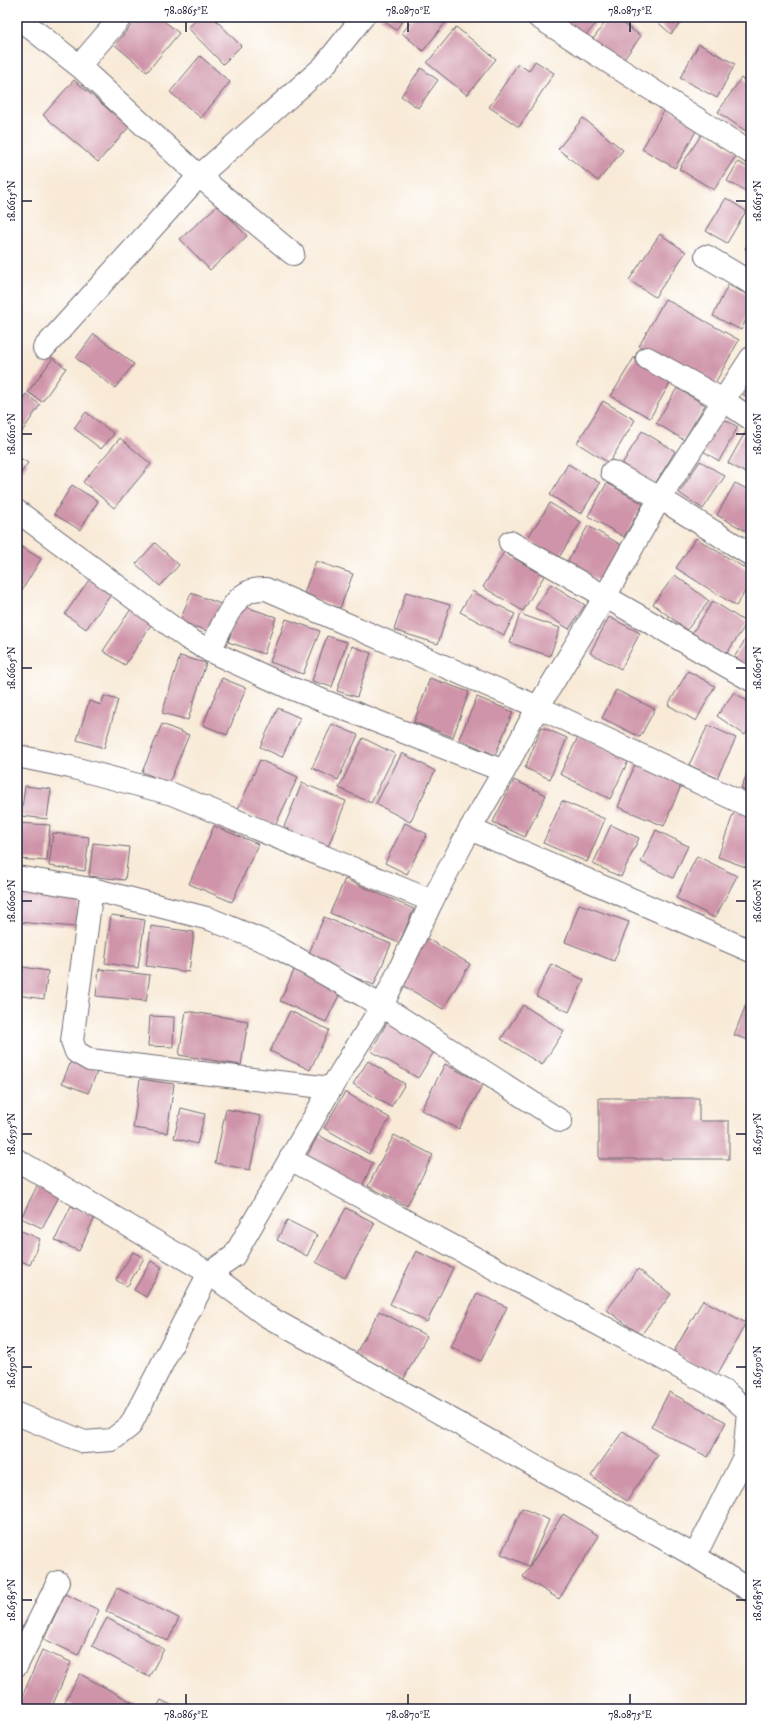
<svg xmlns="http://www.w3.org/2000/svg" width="768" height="1726" viewBox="0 0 768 1726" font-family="'IM FELL DW Pica',serif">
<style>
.building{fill:#cf94a9}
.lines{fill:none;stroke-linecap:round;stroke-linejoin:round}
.street-casing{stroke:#6d6872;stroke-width:24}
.street{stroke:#fff;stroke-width:22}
.ticks{fill:none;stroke:#22223b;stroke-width:1.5}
.neatline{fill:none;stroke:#22223b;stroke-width:1.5}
.ticks-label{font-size:10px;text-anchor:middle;fill:#22223b}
</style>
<rect width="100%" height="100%" fill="#fff"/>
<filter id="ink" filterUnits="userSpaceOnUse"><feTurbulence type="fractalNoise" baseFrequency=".025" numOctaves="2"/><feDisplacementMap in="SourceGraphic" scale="8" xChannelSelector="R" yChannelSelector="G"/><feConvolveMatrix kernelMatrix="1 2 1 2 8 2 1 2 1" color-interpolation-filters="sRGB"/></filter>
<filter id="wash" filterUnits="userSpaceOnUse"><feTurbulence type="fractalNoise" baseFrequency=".012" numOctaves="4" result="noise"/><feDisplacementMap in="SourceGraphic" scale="16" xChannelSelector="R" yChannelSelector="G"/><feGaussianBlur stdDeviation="0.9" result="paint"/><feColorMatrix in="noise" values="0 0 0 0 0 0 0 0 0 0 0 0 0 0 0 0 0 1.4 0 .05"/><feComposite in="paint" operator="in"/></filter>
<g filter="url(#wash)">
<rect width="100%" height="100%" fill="#f8ead7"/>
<g id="blocks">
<g class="building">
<polygon points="138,17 159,17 179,33 147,72 115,45"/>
<polygon points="199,17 213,17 241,46 223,64 188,28"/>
<polygon points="379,17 405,17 396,30"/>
<polygon points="415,17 450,17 423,51 402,33"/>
<polygon points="562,17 602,17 584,37"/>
<polygon points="609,17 614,17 641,36 621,63 591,42"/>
<polygon points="652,17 686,17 671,34"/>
<polygon points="456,27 496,59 467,95 427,63"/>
<polygon points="699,44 735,64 717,98 680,78"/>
<polygon points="200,56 230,82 201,118 170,92"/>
<polygon points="535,61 554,73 519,127 489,107 518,64 529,71"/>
<polygon points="421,68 438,80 418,108 401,96"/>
<polygon points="741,78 751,85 751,132 750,134 718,112"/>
<polygon points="74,80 129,127 98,162 43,115"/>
<polygon points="666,107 699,126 675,168 642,149"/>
<polygon points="583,118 623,150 598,181 558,149"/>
<polygon points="703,132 737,154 714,190 679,169"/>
<polygon points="738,162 751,169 751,194 727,181"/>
<polygon points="726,198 746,211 727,243 706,231"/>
<polygon points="218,205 247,236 210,270 180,239"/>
<polygon points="660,234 686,252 655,297 629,280"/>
<polygon points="751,239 751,253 745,249"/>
<polygon points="728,285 751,296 751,310 741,330 713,316"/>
<polygon points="665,299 739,340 713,387 639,346"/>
<polygon points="94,334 134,364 115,388 76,358"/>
<polygon points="635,356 673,378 650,418 611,396"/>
<polygon points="53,358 66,368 42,402 28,392"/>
<polygon points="751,378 751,400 741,393"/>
<polygon points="677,388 705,405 684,440 656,423"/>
<polygon points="26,394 40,405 17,439 17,407"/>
<polygon points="603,401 635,420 609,463 577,443"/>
<polygon points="86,412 114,434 101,449 74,428"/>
<polygon points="722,418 738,427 719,461 703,451"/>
<polygon points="747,429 751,431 751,476 728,463"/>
<polygon points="642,431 675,451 655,484 622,464"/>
<polygon points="120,438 151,464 114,508 83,482"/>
<polygon points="17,456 28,463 17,479"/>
<polygon points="700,461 725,476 703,509 679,493"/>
<polygon points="568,464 600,483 581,514 550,495"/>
<polygon points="607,483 643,504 624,537 588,516"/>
<polygon points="735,483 749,490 751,487 751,534 717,515"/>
<polygon points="72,485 98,501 80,530 54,514"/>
<polygon points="550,503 581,522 558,559 527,539"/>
<polygon points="588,526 623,546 601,582 567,562"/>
<polygon points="696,538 751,572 751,582 736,606 676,568"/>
<polygon points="155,543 179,565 160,586 136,564"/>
<polygon points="17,544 41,559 22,590 17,587"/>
<polygon points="504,552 544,576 523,611 483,587"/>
<polygon points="316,561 353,574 340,608 303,596"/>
<polygon points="675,575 709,601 687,630 653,604"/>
<polygon points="91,577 113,592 86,629 65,614"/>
<polygon points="551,584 585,605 569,629 535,608"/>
<polygon points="472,591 515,614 504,635 460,612"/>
<polygon points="406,592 450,605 438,644 394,630"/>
<polygon points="191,593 221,604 210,632 180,621"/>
<polygon points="713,601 747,623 725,656 691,635"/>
<polygon points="240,605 276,617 264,654 228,642"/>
<polygon points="131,609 153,622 125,665 103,651"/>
<polygon points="520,614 560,628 550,656 510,643"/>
<polygon points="609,617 640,633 621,669 590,653"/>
<polygon points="286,619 320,631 303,674 270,662"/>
<polygon points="749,634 751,635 751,670 733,659"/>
<polygon points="327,636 347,642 332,687 312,681"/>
<polygon points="352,646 371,653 357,697 337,691"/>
<polygon points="180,656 206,663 188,720 162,713"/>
<polygon points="688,671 715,686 696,721 668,705"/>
<polygon points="222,678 246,688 227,735 203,725"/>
<polygon points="430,678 469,692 453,737 414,722"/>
<polygon points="616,690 655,709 640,737 602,718"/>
<polygon points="734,692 751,704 751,726 745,735 717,716"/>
<polygon points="104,696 118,700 104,748 77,740 89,701 101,705"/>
<polygon points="477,697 513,712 495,755 459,739"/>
<polygon points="278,708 300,718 282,757 260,747"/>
<polygon points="162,724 189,735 169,783 142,772"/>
<polygon points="332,724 358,735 338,780 312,768"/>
<polygon points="708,725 736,738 717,778 689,765"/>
<polygon points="542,727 567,738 550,779 525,768"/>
<polygon points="579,735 629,759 610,799 560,774"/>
<polygon points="363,738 395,754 371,803 339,788"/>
<polygon points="402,753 435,771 410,822 376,804"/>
<polygon points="260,760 298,777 275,826 238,809"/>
<polygon points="635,764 682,783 664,826 618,807"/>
<polygon points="751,765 751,792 741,788"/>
<polygon points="514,780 546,795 525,837 493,822"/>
<polygon points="302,783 346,801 326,852 281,834"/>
<polygon points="25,786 51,789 47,819 21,816"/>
<polygon points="562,801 605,819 587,862 543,843"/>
<polygon points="735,809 751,815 751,869 718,857"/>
<polygon points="17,823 50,825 47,861 17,859"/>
<polygon points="405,823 427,834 407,874 385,863"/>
<polygon points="611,825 639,838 621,877 593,864"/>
<polygon points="214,826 258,844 232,902 189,884"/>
<polygon points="656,830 688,846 673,878 641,862"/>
<polygon points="53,833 89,837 85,871 49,866"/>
<polygon points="93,843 129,847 125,880 89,876"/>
<polygon points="697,856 737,876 715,918 676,898"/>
<polygon points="345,879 414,909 399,943 330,913"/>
<polygon points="17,887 80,892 76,927 17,922"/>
<polygon points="579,904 629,922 614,961 565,942"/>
<polygon points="751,912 751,928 746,926"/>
<polygon points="111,915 145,920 138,968 105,963"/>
<polygon points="324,917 391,944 374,985 307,958"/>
<polygon points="151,926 194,932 189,972 146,966"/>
<polygon points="426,938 470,964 443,1009 399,983"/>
<polygon points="551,964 584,980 569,1012 536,996"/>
<polygon points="17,966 48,971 44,999 17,995"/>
<polygon points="295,968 342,989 326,1022 280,1001"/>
<polygon points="99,969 150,975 146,1001 96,996"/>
<polygon points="751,992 751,1041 734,1035"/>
<polygon points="523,1005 564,1031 542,1065 501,1039"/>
<polygon points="186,1011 248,1021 241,1065 179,1055"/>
<polygon points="290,1011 329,1030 310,1070 270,1051"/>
<polygon points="150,1016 174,1017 173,1047 148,1046"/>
<polygon points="387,1022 435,1050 418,1078 371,1051"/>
<polygon points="72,1059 98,1070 88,1093 62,1083"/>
<polygon points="368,1061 405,1084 391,1107 353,1084"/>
<polygon points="445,1064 483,1084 459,1129 421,1110"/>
<polygon points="140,1079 174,1084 167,1133 133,1128"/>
<polygon points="345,1092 390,1118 369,1154 324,1128"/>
<polygon points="599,1098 699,1098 699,1121 729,1121 729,1159 599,1159"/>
<polygon points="181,1108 205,1114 197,1144 174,1138"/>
<polygon points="226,1109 261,1116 250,1170 215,1163"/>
<polygon points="318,1135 373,1163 362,1186 306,1158"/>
<polygon points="394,1135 433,1155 407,1206 368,1186"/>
<polygon points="39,1182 61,1193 42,1228 21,1218"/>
<polygon points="71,1206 95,1217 79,1251 55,1240"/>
<polygon points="346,1208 375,1223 345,1278 316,1262"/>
<polygon points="287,1220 317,1235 307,1256 277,1240"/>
<polygon points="17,1229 40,1239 30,1265 17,1259"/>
<polygon points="416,1251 453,1268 427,1322 390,1304"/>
<polygon points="133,1252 144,1258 127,1287 116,1280"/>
<polygon points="151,1261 162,1267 146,1297 134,1290"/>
<polygon points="638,1269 671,1294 641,1335 607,1310"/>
<polygon points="477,1293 507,1307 481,1361 451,1347"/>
<polygon points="703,1300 746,1323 716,1377 673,1353"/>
<polygon points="379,1311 427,1336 403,1380 355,1355"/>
<polygon points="669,1392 726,1422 708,1457 651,1427"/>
<polygon points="623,1431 658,1455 627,1501 591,1476"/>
<polygon points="522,1508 549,1520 529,1566 501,1554"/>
<polygon points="563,1514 599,1536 559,1599 523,1577"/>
<polygon points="117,1588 179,1618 168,1641 106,1611"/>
<polygon points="65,1594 99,1610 78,1655 44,1639"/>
<polygon points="107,1618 164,1649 149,1677 92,1646"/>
<polygon points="17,1624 23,1627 17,1638"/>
<polygon points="42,1650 71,1662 51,1709 17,1709"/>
<polygon points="80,1674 137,1705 135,1709 78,1709 65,1702"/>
<polygon points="161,1700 179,1709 156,1709"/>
</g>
</g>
</g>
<g filter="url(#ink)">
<use href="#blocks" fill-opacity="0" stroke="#6d6872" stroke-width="1"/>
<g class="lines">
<g class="street-casing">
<g id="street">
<polyline points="17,17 79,66 199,176 293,254"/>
<polyline points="538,17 751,153"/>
<polyline points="79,66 121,17"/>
<polyline points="706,256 751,283"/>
<polyline points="44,348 199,176 323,67 363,17"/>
<polyline points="647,358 723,400 751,419"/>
<polyline points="612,472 660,498 751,555"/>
<polyline points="17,511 187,638 210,651 288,687 504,771 538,707 606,595 660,498 751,358"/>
<polyline points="510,542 751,680"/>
<path d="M210,651C220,632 231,595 254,590C258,589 263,589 266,589L538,707L751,807"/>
<polyline points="17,756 70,767 172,794 432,901 470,829 504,771"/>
<polyline points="470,829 751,951"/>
<polyline points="17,877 92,889 210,919 273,945 382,1006 432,901"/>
<polyline points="92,889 72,1041 76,1052 90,1060 331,1088"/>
<polyline points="290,1159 727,1393 748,1411 744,1457 751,1459"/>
<polyline points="17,1160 209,1273 265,1315 695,1556"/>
<polyline points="17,1414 84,1442 112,1440 130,1426 209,1273 234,1256 331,1088 382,1006 561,1121"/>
<polyline points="744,1457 695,1556 751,1591"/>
<polyline points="17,1665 58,1582"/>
</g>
</g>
<use href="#street" class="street"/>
</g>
</g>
<path class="ticks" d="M186,22V32M408,22V32M630,22V32M22,201H32M736,201H746M22,434H32M736,434H746M22,668H32M736,668H746M22,901H32M736,901H746M22,1134H32M736,1134H746M22,1367H32M736,1367H746M22,1600H32M736,1600H746M186,1694V1704M408,1694V1704M630,1694V1704"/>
<rect width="768" height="1726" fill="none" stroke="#fff" stroke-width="44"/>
<rect x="22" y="22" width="724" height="1682" class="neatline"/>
<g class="ticks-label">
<text x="186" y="14">78.0865°E</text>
<text x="408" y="14">78.0870°E</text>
<text x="630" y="14">78.0875°E</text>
<text transform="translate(11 201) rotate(-90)" y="4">18.6615°N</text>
<text transform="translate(757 201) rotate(-90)" y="4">18.6615°N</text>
<text transform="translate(11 434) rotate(-90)" y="4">18.6610°N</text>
<text transform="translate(757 434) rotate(-90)" y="4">18.6610°N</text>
<text transform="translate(11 668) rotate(-90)" y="4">18.6605°N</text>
<text transform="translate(757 668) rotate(-90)" y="4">18.6605°N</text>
<text transform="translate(11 901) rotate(-90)" y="4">18.6600°N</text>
<text transform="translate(757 901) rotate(-90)" y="4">18.6600°N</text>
<text transform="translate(11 1134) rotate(-90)" y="4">18.6595°N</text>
<text transform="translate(757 1134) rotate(-90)" y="4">18.6595°N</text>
<text transform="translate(11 1367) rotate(-90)" y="4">18.6590°N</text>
<text transform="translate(757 1367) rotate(-90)" y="4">18.6590°N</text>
<text transform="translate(11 1600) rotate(-90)" y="4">18.6585°N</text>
<text transform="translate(757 1600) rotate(-90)" y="4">18.6585°N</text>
<text x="186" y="1718">78.0865°E</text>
<text x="408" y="1718">78.0870°E</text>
<text x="630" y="1718">78.0875°E</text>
</g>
</svg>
